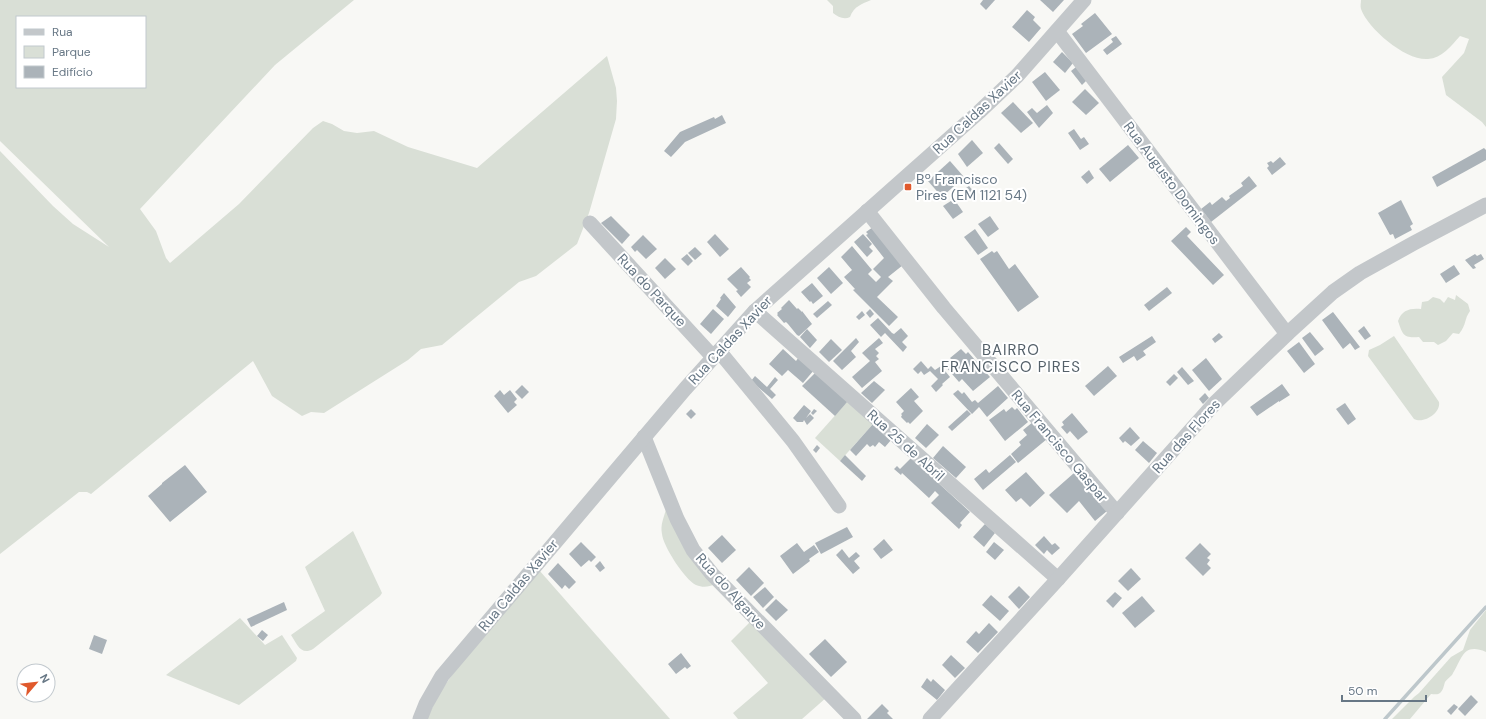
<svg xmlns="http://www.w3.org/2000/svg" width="1486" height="719" viewBox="0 0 1486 719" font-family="'DM Sans',sans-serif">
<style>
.green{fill:#d9dfd6;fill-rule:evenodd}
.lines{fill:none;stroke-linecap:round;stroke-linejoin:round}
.stream{stroke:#bdc7cb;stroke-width:3.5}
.building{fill:#abb3b9}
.minor{stroke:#c3c7ca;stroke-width:15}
.poi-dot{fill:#e0592c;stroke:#fff;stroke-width:1.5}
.labels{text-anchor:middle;stroke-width:4;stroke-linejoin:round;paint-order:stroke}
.street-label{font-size:14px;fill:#677785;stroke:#fff}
.poi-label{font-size:14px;fill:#677785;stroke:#fff;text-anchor:start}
.neighbourhood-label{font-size:15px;letter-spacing:1px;fill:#55616a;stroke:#fff}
</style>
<rect width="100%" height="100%" fill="#f8f8f5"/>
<g class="green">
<path d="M0,0H354L275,65L140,209L156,231L166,258L170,263L239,204L313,128L323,121L332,124L344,131L357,133L374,131L408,147L477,168L607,56L616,88L617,101L616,119L589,213L577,244L536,276L519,282L442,345L421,349L408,360L324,413L311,412L302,416L272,396L253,361L91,494L87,492H79L0,554V151L53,206L73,224L109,247L0,141ZM17,17H145V87H17Z"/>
<path d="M827,0H871C862,4 854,6 850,17C844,20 838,17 833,13V6Z"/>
<path d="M1361,0H1486V127L1482,122L1446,95L1442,77L1464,53L1469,39L1460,36C1451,46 1442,58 1428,59C1406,61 1368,29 1361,9C1360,6 1361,3 1361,0Z"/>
<path d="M1456,295L1468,304L1470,311C1464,319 1467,324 1459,334L1453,333L1446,341L1438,345L1434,342H1423L1419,337C1404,338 1403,336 1398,321C1402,310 1410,308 1421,309L1422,302L1428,301L1433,297L1440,299L1444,303L1448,297L1455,300Z"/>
<path d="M1394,336L1439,402C1441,413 1424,424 1414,419L1368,356L1369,350L1380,345Z"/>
<polygon points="848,401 873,424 840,461 815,438"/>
<path d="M666,509L715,584C709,587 703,588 696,585C685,580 663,546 662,534C660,524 664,518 666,509Z"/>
<path d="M353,531L382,593L380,596L313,649C301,656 297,644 291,635L325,611L305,567Z"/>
<polygon points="539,570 670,719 427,719 438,695 469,651"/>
<path d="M1486,610V652C1462,642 1462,660 1452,675C1450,677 1447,679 1445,682C1444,685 1443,691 1440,693C1438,695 1434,694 1431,694L1410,719H1392L1414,697L1419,693L1451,657L1463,650L1470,630Z"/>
<polygon points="240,618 265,645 282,635 297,658 296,661 239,705 166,675"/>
<polygon points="750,622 827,697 802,719 738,719 733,713 768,683 731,641"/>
</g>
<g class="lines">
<polyline class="stream" points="1385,719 1486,607"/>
</g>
<g class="building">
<polygon points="983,0 995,0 986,10 980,4"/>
<polygon points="1040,0 1064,0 1053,12"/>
<polygon points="1027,10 1035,17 1033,20 1041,28 1029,42 1012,27"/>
<polygon points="1095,13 1112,34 1086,53 1072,34 1083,26 1081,24"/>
<polygon points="1116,36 1122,44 1107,55 1103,50 1113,42 1111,39"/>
<polygon points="1062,52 1073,63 1065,73 1053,62"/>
<polygon points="1076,67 1087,80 1082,85 1071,71"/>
<polygon points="1045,72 1060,90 1046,101 1032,82"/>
<polygon points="1085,89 1099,103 1086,115 1072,102"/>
<polygon points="1013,102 1033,123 1021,133 1001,113"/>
<polygon points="1047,105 1053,113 1039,128 1027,112 1032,108 1037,113"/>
<polygon points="722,115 726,123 685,142 671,157 664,151 680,132 714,117 715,119"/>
<polygon points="1074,129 1081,139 1084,137 1089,144 1080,150 1068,133"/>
<polygon points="972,140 983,153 967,167 958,154"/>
<polygon points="999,143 1013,159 1008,164 994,148"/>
<polygon points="1128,145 1139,158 1110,182 1099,169"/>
<polygon points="1484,148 1486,150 1486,160 1437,187 1432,177"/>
<polygon points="1280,157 1286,164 1272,175 1267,168 1269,166 1267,163 1271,161 1273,163"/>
<polygon points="950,161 964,177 942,197 928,181"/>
<polygon points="1089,170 1094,178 1087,184 1081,177"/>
<polygon points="1249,176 1257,186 1211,222 1201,209 1210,202 1212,205 1222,197 1226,201 1230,198 1229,196 1243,186 1241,183"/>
<polygon points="969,186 975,193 969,198 963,190"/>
<polygon points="954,199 963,212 953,219 943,206"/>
<polygon points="1401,200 1413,224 1410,226 1412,230 1395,239 1393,234 1390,235 1378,213"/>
<polygon points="611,216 630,235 622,244 601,223"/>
<polygon points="990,216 999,229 988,237 978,224"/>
<polygon points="873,227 903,265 888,277 893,281 877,297 898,317 889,326 853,290 855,289 844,277 852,270 841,257 852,246 872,270 868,274 876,282 881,277 873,269 884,258 866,235 868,234 866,232"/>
<polygon points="1186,227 1191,232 1187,236 1224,275 1213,285 1171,241"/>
<polygon points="975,229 988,248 978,255 964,237"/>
<polygon points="715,234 729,249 720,257 707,242"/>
<polygon points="863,234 872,244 869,247 873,251 867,257 854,242"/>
<polygon points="643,235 657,249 646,259 637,250 635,252 631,247"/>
<polygon points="695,247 702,254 695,260 688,253"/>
<polygon points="992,251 994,253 997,251 1009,269 1015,264 1039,297 1018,312 980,259"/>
<polygon points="687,254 693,261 688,266 681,259"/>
<polygon points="1475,254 1477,256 1481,254 1484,259 1474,265 1476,268 1473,269 1465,260"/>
<polygon points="665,258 676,269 665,279 655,268"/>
<polygon points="1454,265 1460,274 1446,283 1440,274"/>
<polygon points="741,267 750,277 749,278 751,280 747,283 751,287 741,297 736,291 738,290 727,279"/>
<polygon points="829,267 843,283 831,294 817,278"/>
<polygon points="812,283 823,296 813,304 811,301 810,302 801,292"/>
<polygon points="1167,287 1172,293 1149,311 1144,305"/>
<polygon points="724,293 736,307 728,317 716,306 721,299 720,298"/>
<polygon points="789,300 797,309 798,308 802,312 802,311 812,324 799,336 797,335 788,324 786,322 784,323 777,315 778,314 777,313 782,309 781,308"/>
<polygon points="828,301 832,305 817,318 813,314"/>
<polygon points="713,309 724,319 711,334 700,324"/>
<polygon points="870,309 874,314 870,318 866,313"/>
<polygon points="862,311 865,315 859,320 856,317"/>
<polygon points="1333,312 1360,347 1355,350 1350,343 1343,349 1322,320"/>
<polygon points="878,318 892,333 894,334 901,328 908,336 902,342 907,347 903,352 885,333 881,337 870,325"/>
<polygon points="1364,326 1371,336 1365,340 1358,331"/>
<polygon points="807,329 817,340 810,348 800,337"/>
<polygon points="1310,332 1324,349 1315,356 1302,338"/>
<polygon points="1219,333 1223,337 1215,343 1212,339"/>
<polygon points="1152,336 1156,342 1143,351 1146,355 1137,361 1134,356 1123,363 1119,357"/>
<polygon points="856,338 859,342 851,351 856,357 842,370 833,361"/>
<polygon points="879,338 883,343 875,349 879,353 876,356 879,359 875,362 882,371 862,388 852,377 870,361 862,353"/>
<polygon points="831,339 842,350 829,362 819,352"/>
<polygon points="1299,342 1315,364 1304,373 1287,351"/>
<polygon points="783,349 796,361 799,357 814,370 803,383 788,370 782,376 769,364"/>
<polygon points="961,349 966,354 968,352 990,377 973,391 962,379 959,382 946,367 953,361 950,358"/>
<polygon points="1206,358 1222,379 1209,391 1192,370"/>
<polygon points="921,361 928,369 931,366 935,370 941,366 950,377 942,384 943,385 936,392 931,386 938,379 930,371 924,375 921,371 918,374 913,369"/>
<polygon points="1108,366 1117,376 1094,396 1085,386"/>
<polygon points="1182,367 1194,381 1188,385 1177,372"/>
<polygon points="816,372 848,401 835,416 802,386"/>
<polygon points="1174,374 1178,378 1170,386 1166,382"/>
<polygon points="755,376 767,387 775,377 778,380 770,389 776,395 772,399 751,381"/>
<polygon points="874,381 885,390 872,403 861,393"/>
<polygon points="1282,384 1290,395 1279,402 1279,401 1257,416 1250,407"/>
<polygon points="522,385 529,392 522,399 515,392"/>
<polygon points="998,386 1008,398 987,417 979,407 972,414 953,394 958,390 962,394 964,392 972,402 975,400 978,403"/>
<polygon points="911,388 919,397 914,401 923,411 910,424 908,422 907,423 901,417 902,415 901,414 904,411 896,402"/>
<polygon points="500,390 504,395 510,390 517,399 514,402 517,405 508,413 494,396"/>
<polygon points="1205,393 1209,398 1203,404 1199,399"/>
<polygon points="1345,403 1356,419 1348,425 1336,409"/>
<polygon points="804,405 811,411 806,418 810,414 814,418 807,425 804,420 803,422 797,422 793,418"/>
<polygon points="1012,407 1015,410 1017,408 1028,422 1005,441 989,420 1004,409 1006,412"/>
<polygon points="691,409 696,414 691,419 686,414"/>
<polygon points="814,409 817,411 813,415 811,413"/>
<polygon points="967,410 971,414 952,431 948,427"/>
<polygon points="1072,413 1088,432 1078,440 1070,431 1067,434 1061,427 1064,425 1062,422"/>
<polygon points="1033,422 1047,439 1018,463 1011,454 1021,445 1019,442 1027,435 1023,430"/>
<polygon points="873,424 891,440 885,447 879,442 875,447 873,445 870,447 867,444 856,456 850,450"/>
<polygon points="927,424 939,435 926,448 915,438"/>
<polygon points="1130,427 1140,438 1131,446 1125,441 1123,443 1119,438"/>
<polygon points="1143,441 1157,453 1149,463 1135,450"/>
<polygon points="817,445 820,448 816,453 813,450"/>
<polygon points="943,446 966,467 956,478 933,458"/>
<polygon points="845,455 866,476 862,481 840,461"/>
<polygon points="1010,455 1016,462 983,490 974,479 986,469 989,473"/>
<polygon points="911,458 970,512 960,523 962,525 959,529 931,503 939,495 935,491 929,498 902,473 901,475 894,469 897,466 900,469"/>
<polygon points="185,465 207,492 170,522 148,496 162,484 162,483"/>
<polygon points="1026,472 1045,493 1030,507 1021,498 1016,502 1005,490"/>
<polygon points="1074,473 1107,511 1095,521 1079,501 1067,513 1049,495"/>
<polygon points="985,524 995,533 984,547 973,537"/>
<polygon points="847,527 853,537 821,554 815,543"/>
<polygon points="722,535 736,550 722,563 708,548"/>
<polygon points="1044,536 1052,545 1055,543 1060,548 1052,555 1047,550 1044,554 1035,545"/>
<polygon points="884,539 893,550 881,559 873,549"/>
<polygon points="581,542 596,557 591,562 589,560 581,567 569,554"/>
<polygon points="994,542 1004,550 995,560 986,552"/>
<polygon points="797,543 804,552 814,545 819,552 809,559 810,561 793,574 780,556"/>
<polygon points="1200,543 1211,554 1207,558 1210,560 1207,564 1211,568 1203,576 1185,558"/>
<polygon points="842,549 849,558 856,552 860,556 854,561 860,568 853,574 836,555"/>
<polygon points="600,561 605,568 600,572 595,566"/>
<polygon points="558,563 576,582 569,589 565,585 562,589 548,574"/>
<polygon points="749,567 764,583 751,596 736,580"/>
<polygon points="1131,568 1141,579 1128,591 1118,581"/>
<polygon points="1019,586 1030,597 1019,609 1008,597"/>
<polygon points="765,587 774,597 763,608 753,597"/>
<polygon points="1115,592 1122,598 1113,608 1106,601"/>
<polygon points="991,595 1009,611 1000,621 982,605"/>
<polygon points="1142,596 1155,611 1135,628 1122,613"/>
<polygon points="776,599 788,610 776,621 765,610"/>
<polygon points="284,602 287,610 251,627 247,619"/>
<polygon points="989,623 998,632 978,653 966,642 976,631 979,634"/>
<polygon points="262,630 268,635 263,641 257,636"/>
<polygon points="94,635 107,640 102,654 89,649"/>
<polygon points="825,639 847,662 831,677 809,654"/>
<polygon points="681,653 691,666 687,669 685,667 676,674 668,664"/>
<polygon points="951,655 965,668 955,678 942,665"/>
<polygon points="927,678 931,682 933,679 945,690 937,700 921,687"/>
<polygon points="1471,695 1478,702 1465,716 1458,709"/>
<polygon points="882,704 889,711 887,713 893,719 867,719"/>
<polygon points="1454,704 1458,707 1451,715 1447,711"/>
</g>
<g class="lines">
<g class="minor">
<polyline points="1057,31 1287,334"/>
<polyline points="867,211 944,308 1117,513"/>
<polyline points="590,223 713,357"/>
<polyline points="755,311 1058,579"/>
<polyline points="719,351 793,441 839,506"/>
<polyline points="644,437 677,519 693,550 712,574 854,719"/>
<polyline points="420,719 426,704 442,676 685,389 755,311 979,112 1017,76 1084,0"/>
<polyline points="930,719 1058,579 1215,403 1287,334 1333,292 1360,273 1414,243 1486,205"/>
</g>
</g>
<rect class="poi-dot" x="904" y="183" width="8" height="8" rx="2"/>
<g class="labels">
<g class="street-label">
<text transform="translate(977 112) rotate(-43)" y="5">Rua Caldas Xavier</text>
<text transform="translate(1172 183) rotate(53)" y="5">Rua Augusto Domingos</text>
<text transform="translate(652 290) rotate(47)" y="5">Rua do Parque</text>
<text transform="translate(730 340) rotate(-47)" y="5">Rua Caldas Xavier</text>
<text transform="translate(1186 436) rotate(-48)" y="5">Rua das Flores</text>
<text transform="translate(906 445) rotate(42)" y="5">Rua 25 de Abril</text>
<text transform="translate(1060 446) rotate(50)" y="5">Rua Francisco Gaspar</text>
<text transform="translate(518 585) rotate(-50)" y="5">Rua Caldas Xavier</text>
<text transform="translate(731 591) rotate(48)" y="5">Rua do Algarve</text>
</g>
<g class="poi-label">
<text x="916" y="184">Bº Francisco<tspan x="916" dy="16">Pires (EM 1121 54)</tspan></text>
</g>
<g class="neighbourhood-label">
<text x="1011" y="355">BAIRRO<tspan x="1011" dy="17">FRANCISCO PIRES</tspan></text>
</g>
</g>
<rect x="16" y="16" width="130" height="72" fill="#ffffff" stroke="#c2c9ce"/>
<rect x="24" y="29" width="20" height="6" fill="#c3c7ca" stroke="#c2c9ce"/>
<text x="52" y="36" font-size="12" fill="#677785">Rua</text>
<rect x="24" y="46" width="20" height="12" fill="#d9dfd6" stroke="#c2c9ce"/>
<text x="52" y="56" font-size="12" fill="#677785">Parque</text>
<rect x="24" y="66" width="20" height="12" fill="#abb3b9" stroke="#c2c9ce"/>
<text x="52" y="76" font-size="12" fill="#677785">Edifício</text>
<g transform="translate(36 683) rotate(62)"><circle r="19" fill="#ffffff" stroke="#c2c9ce"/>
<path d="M0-3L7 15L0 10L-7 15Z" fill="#e0592c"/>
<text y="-6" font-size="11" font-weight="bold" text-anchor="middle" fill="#677785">N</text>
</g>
<path d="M1342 695v6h84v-6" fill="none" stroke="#677785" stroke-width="2"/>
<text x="1348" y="695" font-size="12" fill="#677785" stroke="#ffffff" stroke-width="3" paint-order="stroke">50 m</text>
</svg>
